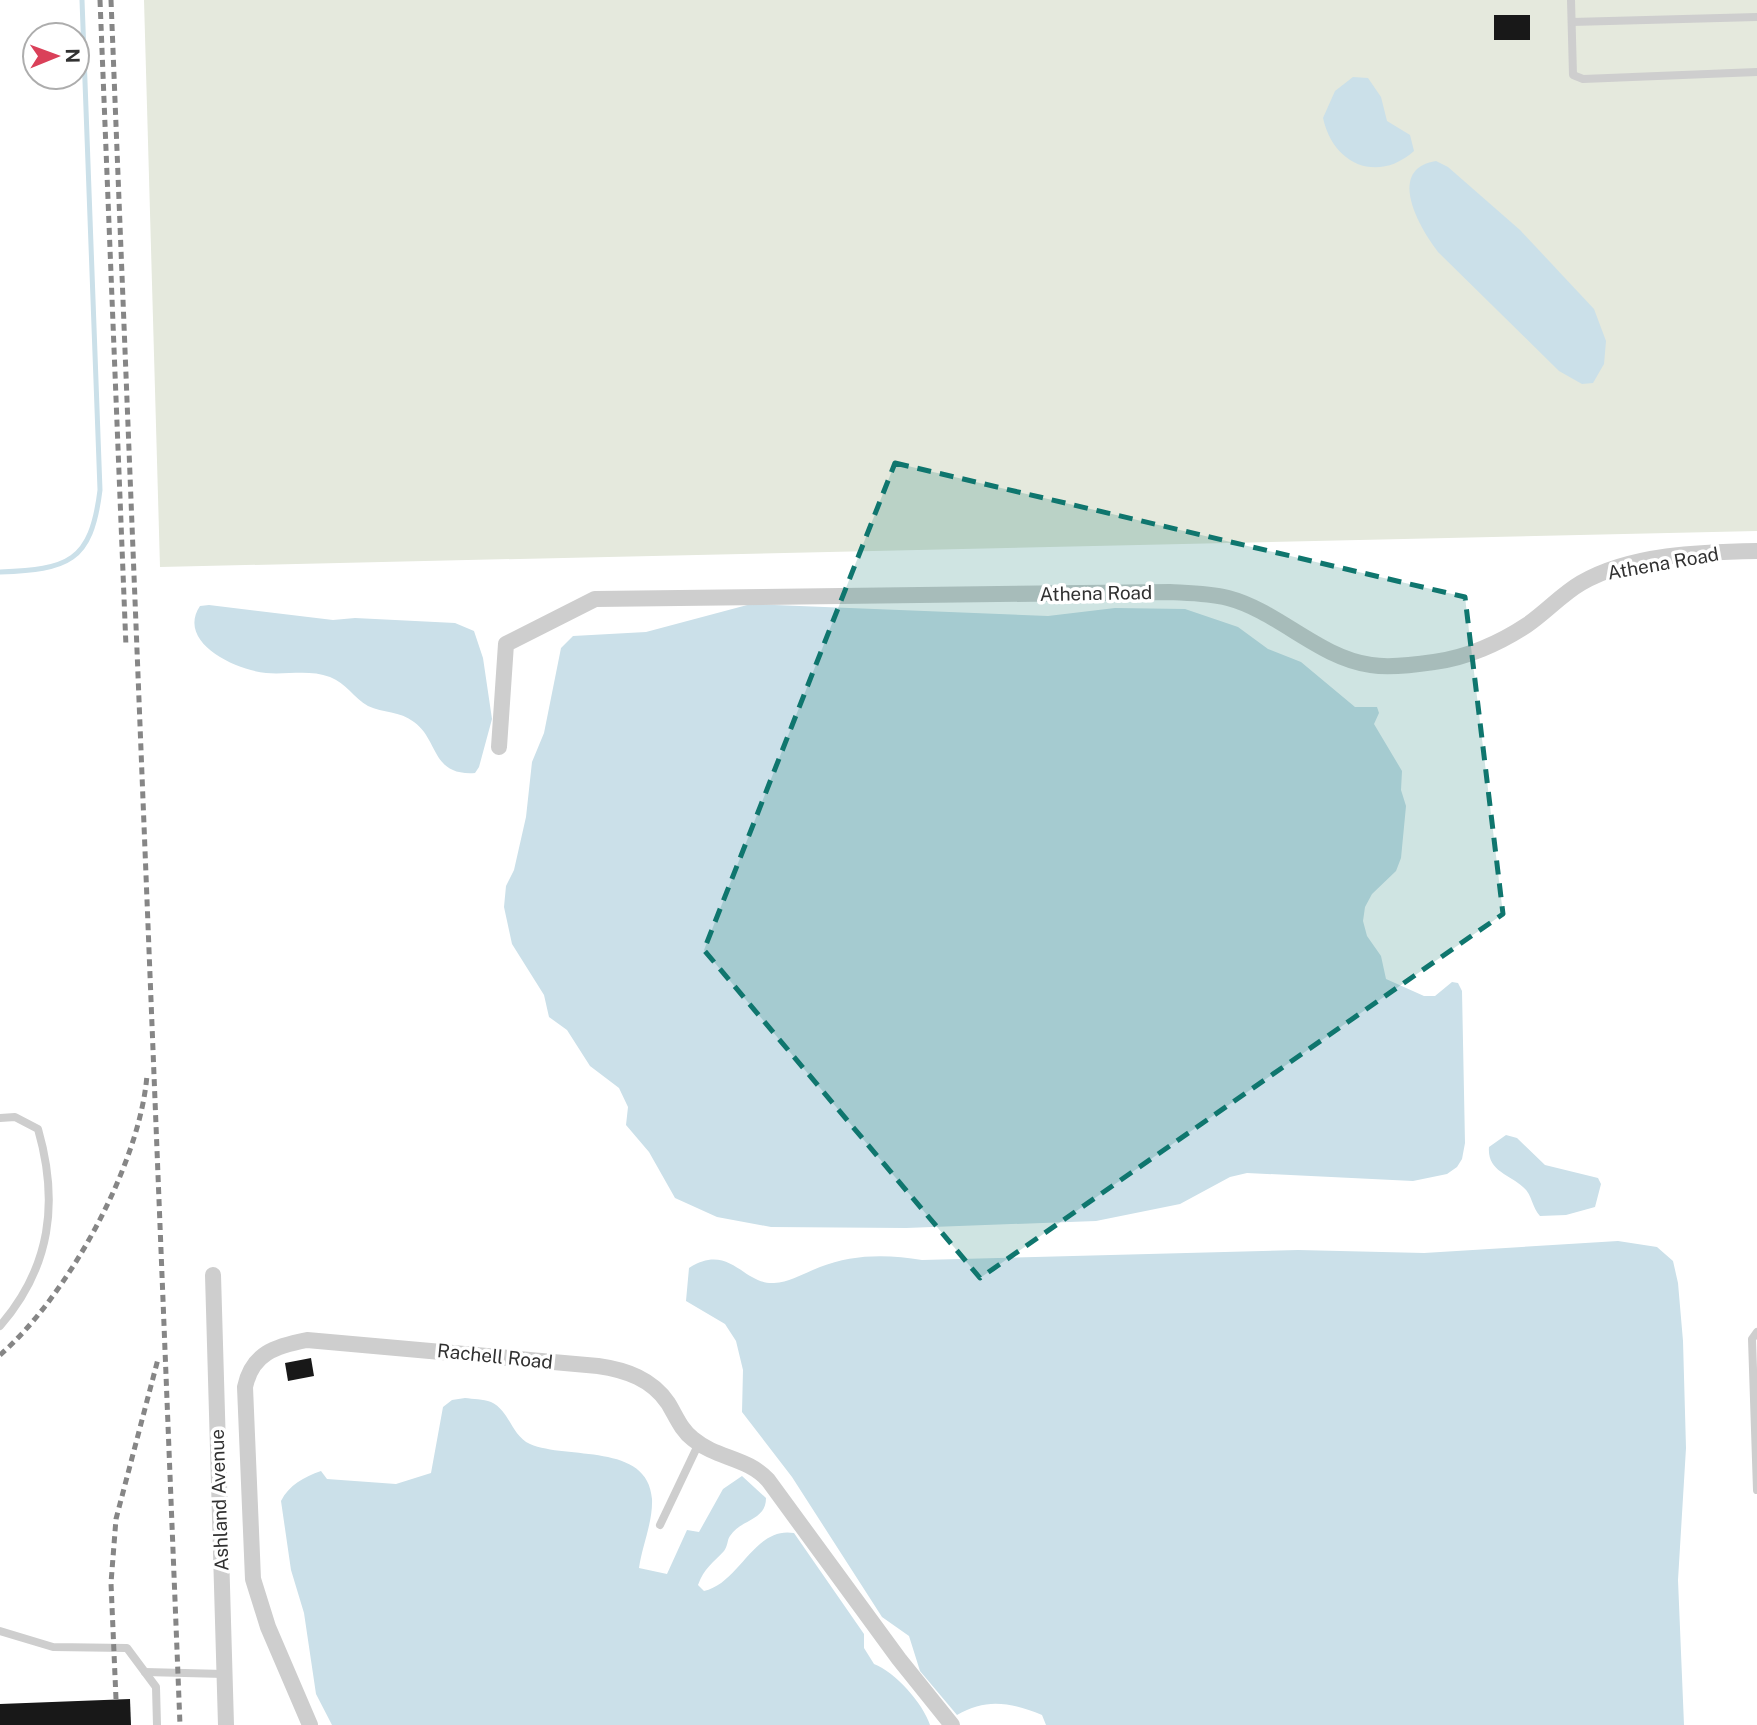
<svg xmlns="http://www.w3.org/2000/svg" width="1757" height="1725" viewBox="0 0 1757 1725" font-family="'Public Sans',sans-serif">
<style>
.green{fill:#e5e9dd}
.water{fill:#cbe0e9}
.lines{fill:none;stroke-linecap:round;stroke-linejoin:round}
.stream{stroke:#cbe0e9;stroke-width:5}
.building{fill:#181818}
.lane{stroke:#cecece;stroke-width:8}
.street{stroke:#cecece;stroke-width:16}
.rail{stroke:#868686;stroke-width:5;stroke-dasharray:7 5;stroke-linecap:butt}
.marked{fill:#0f766e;fill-opacity:0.2;stroke:#0f766e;stroke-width:5;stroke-dasharray:14 9;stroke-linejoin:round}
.labels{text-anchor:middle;stroke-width:7;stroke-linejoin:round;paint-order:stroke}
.street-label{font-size:19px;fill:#313131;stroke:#fff}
</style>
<rect width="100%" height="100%" fill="#fff"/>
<polygon class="green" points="144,0 1757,0 1757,531 160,567"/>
<g class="water">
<path d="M1353,77L1368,78L1381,97L1387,121L1410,135L1414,151C1377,184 1333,164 1323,118L1335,91Z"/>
<path d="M1436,161L1448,167L1520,230L1594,309L1606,341L1604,364L1593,383L1582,384L1559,371L1438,252C1420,229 1385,169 1436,161Z"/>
<polygon points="751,604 1048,616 1115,608 1185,609 1238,627 1268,649 1301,662 1355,707 1377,707 1379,713 1374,724 1402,771 1401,790 1406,806 1401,858 1396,871 1372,894 1365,907 1363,921 1367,936 1381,956 1386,979 1424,996 1435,996 1452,982 1458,983 1462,991 1465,1143 1462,1159 1457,1167 1447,1174 1413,1181 1247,1173 1230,1177 1180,1204 1096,1221 906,1228 771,1227 717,1217 675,1198 649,1152 626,1125 628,1107 619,1088 590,1066 567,1030 549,1017 544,995 512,944 504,907 506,886 514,870 526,817 532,762 544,733 561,648 573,636 646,632"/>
<path d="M209,605L333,620L355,618L455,623L474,631L483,658L492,719L479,767L475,773C431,776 439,740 414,722C400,711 383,713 368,706C354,698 346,683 330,677C309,669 287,675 266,673C235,670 176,642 200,606Z"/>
<path d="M1506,1135L1517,1138L1545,1165L1598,1178L1601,1184L1595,1207L1566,1215L1540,1216C1532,1208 1532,1194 1523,1187C1509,1174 1487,1171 1489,1147Z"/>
<path d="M1618,1241L1657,1247L1673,1261L1678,1283L1683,1341L1686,1448L1678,1580L1684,1725H1046L1042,1715C1012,1703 987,1697 957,1715L920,1671L909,1636L882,1617L792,1477L742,1412L743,1370L736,1341L725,1324L686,1301L689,1268C730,1242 743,1285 774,1283C791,1282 804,1273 820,1267C852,1254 888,1254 922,1260L1298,1250L1424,1253Z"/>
<path d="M465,1398C473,1399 483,1399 491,1402C510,1411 511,1435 530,1444C567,1460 648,1442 652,1499C653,1522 642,1546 639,1568L667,1574L687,1530L699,1532L723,1489L742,1476L766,1498C766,1521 741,1519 730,1536C727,1540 728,1546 724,1551C713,1563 704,1568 698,1585L704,1591C740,1583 754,1526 794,1533L864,1634V1648L874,1664C895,1672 923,1703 930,1725H332L316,1694L304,1613L291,1570L281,1501C289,1485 304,1477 321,1471L327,1479L396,1484L431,1473L443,1407L452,1400Z"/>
</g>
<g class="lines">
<path class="stream" d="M0,572C68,569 91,563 100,490L82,0"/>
</g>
<g class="building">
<rect x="1494" y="15" width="36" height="25"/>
<polygon points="311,1358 314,1376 288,1381 285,1363"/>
<polygon points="130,1699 131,1725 0,1725 0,1704"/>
</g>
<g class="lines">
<g class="lane">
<polyline points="1571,0 1573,75 1583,79 1757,72"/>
<polyline points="1572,22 1757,17"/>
<path d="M0,1118L15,1117L38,1129C59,1202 51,1267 0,1326"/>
<polyline points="1757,1332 1752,1339 1757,1490"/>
<polyline points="660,1525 699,1443"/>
<polyline points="0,1631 53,1647 127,1648 156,1687 157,1725"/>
<polyline points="145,1672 224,1674"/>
</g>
<g class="street">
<path d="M499,747L506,644L595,599L1170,592C1189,593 1209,593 1228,598C1278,611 1319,658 1371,665C1390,668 1414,665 1434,662C1466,658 1500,643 1527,625C1546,612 1562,594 1581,583C1631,554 1701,552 1757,551"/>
<polyline points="213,1275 226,1725"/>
<path d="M310,1725L268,1627L253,1579L245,1387C252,1353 276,1346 307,1340L598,1366C626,1370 652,1379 668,1403C676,1416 681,1430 693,1439C717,1459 747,1457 768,1480L899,1659L952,1725"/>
</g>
<g class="rail">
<polyline points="100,0 126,647"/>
<polyline points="111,0 180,1725"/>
<path d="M0,1355C67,1297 140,1165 147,1075"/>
<polyline points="116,1699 111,1583 116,1519 158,1359"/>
</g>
</g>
<path class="marked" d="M895,463L1465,597L1503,914L980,1278L704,950Z"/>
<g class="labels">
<g class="street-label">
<text transform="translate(1663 563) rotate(-10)" y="7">Athena Road</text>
<text transform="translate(1096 593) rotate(-1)" y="7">Athena Road</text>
<text transform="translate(495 1356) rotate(6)" y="7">Rachell Road</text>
<text transform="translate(219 1500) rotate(-92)" y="7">Ashland Avenue</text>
</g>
</g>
<g transform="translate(56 56) rotate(89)"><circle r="33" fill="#ffffff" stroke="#adadad" stroke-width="2"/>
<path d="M0-5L12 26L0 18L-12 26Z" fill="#da4059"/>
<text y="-10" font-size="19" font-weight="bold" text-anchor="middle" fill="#313131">N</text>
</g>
</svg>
